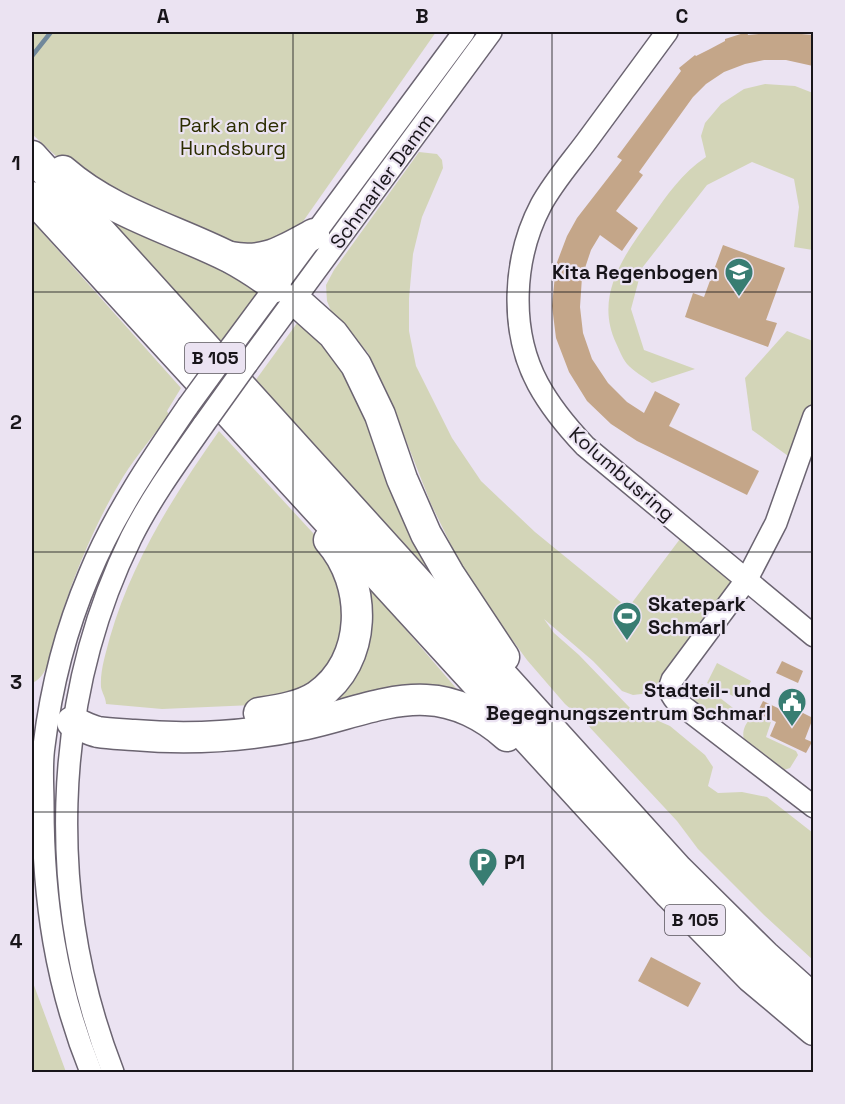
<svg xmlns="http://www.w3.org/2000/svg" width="845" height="1104" viewBox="0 0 845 1104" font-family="'Space Grotesk',sans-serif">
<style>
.green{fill:#d3d5b8}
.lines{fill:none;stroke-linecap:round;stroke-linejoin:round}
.stream{stroke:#70889b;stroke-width:4.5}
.building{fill:#c4a689}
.minor-casing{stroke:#6b6471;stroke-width:24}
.highway-casing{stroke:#6b6471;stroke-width:33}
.minor{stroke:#fff;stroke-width:21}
.highway{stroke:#fff;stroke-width:30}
.minor-bridge-casing{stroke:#6b6471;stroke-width:24;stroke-linecap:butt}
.minor-bridge{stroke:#fff;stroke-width:21}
.grid{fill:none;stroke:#18151a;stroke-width:1.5;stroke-opacity:0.55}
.labels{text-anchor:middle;stroke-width:4.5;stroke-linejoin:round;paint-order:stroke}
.shield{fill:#ebe3f2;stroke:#57535b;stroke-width:1.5}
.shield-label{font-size:18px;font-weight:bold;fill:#18151a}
.park-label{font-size:20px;fill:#2c2d00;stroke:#ebe3f2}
.street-label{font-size:20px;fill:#18151a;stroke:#ebe3f2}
.poi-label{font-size:20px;font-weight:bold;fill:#18151a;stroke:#ebe3f2;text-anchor:end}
.neatline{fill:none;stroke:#18151a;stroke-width:2}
.grid-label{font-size:20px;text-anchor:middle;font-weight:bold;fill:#18151a}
</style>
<rect width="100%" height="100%" fill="#ebe3f2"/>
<g class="green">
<polygon points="32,32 436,32 297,230 239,253 69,168 32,134"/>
<path d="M765,84L795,86L813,93V250L794,247L799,207L794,179L752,162L707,185L642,268L631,309L644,350L695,369L652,383C644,377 633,371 627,364C622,358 619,349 616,343C594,296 624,255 651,218C667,195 682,173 706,157L701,136L705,123L721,104L744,89Z"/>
<polygon points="419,152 437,154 442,160 443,168 422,217 413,254 409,298 409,331 416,366 452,438 481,481 535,532 628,608 683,535 738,581 666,691 633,695 622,691 593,661 544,619 554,633 579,655 631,709 670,726 705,755 713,767 708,786 718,793 742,792 767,797 813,833 813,960 764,915 698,849 677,821 582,719 565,704 527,660 484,601 457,557 431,504 387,392 368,353 331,311 327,301 326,285 334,270"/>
<polygon points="86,198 260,290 249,309 219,344"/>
<path d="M32,221L181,388L167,411L169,415C154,435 137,455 123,477C98,518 78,565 63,610C57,630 52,676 32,683Z"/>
<polygon points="300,319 345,362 429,568 426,567 255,381"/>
<polygon points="787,331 813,341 813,416 798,463 752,430 745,378"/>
<path d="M219,431L325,546L343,575L344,646L308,688L253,705L162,709L106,704C106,698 102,693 101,687C100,670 106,653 110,637C132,561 174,495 219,431Z"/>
<polygon points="364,581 468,702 242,727 234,724 319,702"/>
<polygon points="717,663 751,681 741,700 707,683"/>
<polygon points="702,684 733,708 719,726 688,702"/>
<path d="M751,718H760L771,722L766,737L796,751L798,755L790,768L784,770L744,741C742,732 744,725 751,718Z"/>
<polygon points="32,953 32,980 66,1072 32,1072"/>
</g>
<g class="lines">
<polyline class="stream" points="32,56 51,32"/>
</g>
<g class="building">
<polygon points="747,32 748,35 779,32 813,35 813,66 786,60 764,60 745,64 724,72 706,84 693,97 639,172 643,175 616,211 638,228 622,251 600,235 591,250 582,277 580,307 583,333 592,359 608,383 627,402 644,413 655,391 680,404 669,426 759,471 747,495 637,441 611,424 587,401 569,372 556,338 552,306 556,265 567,236 577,218 622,160 617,157 681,71 679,68 695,55 696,56 710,49 725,41 725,39"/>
<polygon points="723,245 785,268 766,320 777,323 768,347 685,317 693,293 704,297"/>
<polygon points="782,661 803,671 798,683 776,673"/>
<polygon points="789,695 806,703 801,712 813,718 805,739 812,742 806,753 770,736 776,722 757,713 763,701 782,710"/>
<polygon points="651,957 701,983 688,1007 638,981"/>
</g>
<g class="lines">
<g class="minor-casing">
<g id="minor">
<path d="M667,32C641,67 615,103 589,138C573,160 554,181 541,205C513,258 509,330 538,384C551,408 567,427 585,446L814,636"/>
<polyline points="231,347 464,32"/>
<polyline points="247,364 491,32"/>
<path d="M814,416L776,523L747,579L672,680C668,689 670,694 676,701L814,807"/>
<path d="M91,1072C56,986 43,899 43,805C43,786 41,765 44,746C51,688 66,629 89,575C114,514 151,460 188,406"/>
<path d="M113,1072C47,903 50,703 131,538C151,498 178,461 204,424"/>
</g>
</g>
<g class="highway-casing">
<g id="highway">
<polyline points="32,156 678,870 765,956 814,1000"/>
<path d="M63,171C111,213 173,229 229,257C246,266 261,276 276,287"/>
<polyline points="32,197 670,894 751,977 814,1030"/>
<path d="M230,257C265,264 284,250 314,234"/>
<polyline points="295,300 333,334 356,365 380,415 402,479 426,534 449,574 504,657"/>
<path d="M259,713C278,710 300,707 317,696C368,661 368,584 329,540"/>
<path d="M72,722C81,725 89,730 98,732C110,734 122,734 134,735C191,740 250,736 306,724C345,716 386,698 426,700C456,701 485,716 507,736"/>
</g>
</g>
<use href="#minor" class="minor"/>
<use href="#highway" class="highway"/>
<g class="minor-bridge-casing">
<g id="minor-bridge">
<polyline points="188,406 231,347"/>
<polyline points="204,424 247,364"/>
</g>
</g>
<use href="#minor-bridge" class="minor-bridge"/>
</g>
<path class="grid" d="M293,32V1072M552,32V1072M32,292H814M32,552H814M32,812H814"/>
<defs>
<g id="school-pin" transform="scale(1.5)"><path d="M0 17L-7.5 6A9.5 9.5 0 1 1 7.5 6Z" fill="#387d72" stroke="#ebe3f2"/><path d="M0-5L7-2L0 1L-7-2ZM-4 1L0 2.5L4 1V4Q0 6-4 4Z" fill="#fff"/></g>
<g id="stadium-pin" transform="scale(1.5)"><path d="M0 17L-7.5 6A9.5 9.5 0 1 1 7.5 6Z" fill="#387d72" stroke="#ebe3f2"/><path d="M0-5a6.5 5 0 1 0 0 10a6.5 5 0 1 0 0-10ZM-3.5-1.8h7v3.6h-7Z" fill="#fff"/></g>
<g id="civic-pin" transform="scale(1.5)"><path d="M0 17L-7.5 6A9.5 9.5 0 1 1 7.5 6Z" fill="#387d72" stroke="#ebe3f2"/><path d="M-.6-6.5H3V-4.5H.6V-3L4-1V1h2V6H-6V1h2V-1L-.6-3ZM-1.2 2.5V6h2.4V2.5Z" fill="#fff"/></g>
<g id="parking-pin" transform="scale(1.5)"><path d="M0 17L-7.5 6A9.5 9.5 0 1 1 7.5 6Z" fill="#387d72" stroke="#ebe3f2"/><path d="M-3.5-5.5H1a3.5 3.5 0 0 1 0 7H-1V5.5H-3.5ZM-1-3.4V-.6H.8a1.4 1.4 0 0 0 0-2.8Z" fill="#fff"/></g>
</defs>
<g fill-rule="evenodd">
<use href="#school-pin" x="739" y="272"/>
<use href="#stadium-pin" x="627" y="616"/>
<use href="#civic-pin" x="792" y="702"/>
<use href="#parking-pin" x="483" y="862"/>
</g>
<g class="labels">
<g class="shield">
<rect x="185" y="343" width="60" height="30" rx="4.5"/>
<rect x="665" y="905" width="60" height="30" rx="4.5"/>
</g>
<g class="shield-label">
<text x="215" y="364">B 105</text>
<text x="695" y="926">B 105</text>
</g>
<g class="park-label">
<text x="233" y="132">Park an der<tspan x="233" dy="23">Hundsburg</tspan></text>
</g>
<g class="street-label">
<text transform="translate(382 181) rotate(-54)" y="7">Schmarler Damm</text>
<text transform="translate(622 474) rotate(41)" y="7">Kolumbusring</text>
</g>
<g class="poi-label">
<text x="718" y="279">Kita Regenbogen</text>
<text x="648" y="611" text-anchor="start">Skatepark<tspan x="648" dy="23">Schmarl</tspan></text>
<text x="771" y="697">Stadteil- und<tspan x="771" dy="23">Begegnungszentrum Schmarl</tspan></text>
<text x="504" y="869" text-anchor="start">P1</text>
</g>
</g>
<rect width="845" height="1104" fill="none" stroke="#ebe3f2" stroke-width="66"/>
<rect x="33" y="33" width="779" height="1038" class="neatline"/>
<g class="grid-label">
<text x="163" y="23">A</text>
<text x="422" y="23">B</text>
<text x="682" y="23">C</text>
<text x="16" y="170">1</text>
<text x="16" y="429">2</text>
<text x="16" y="689">3</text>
<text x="16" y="948">4</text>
</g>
</svg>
